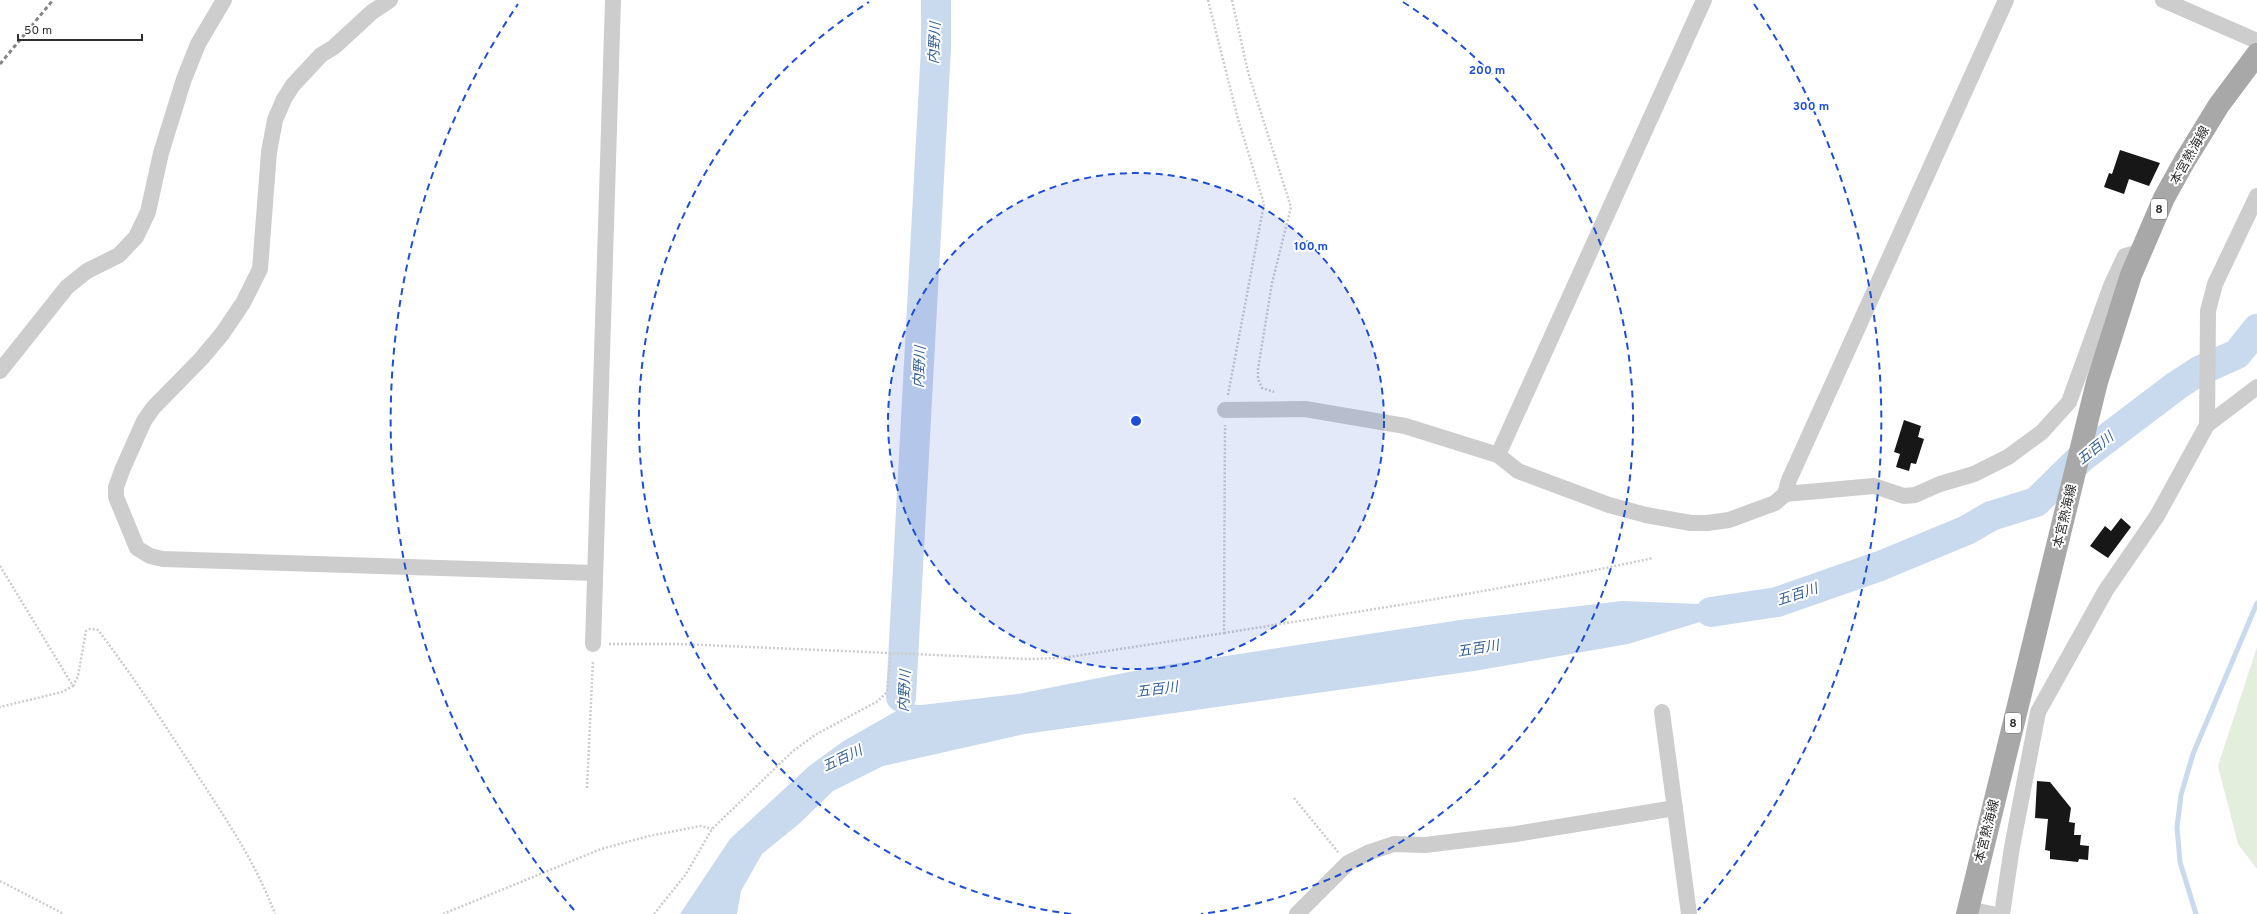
<svg xmlns="http://www.w3.org/2000/svg" width="2257" height="914" viewBox="0 0 2257 914" font-family="Overpass,'Noto Sans JP',sans-serif">
<style>
.green{fill:#e3eedd}
.water{fill:#c9d9ee}
.lines{fill:none;stroke-linecap:round;stroke-linejoin:round}
.stream{stroke:#c9d9ee;stroke-width:5}
.river{stroke:#c9d9ee;stroke-width:30}
.building{fill:#171717}
.path{stroke:#cdcdcd;stroke-width:2.5;stroke-dasharray:2 2;stroke-linecap:butt}
.street{stroke:#cdcdcd;stroke-width:16}
.primary{stroke:#a8a8a8;stroke-width:22}
.rail{stroke:#858585;stroke-width:3;stroke-dasharray:4 3;stroke-linecap:butt}
.ring{fill:none;stroke:#1d4ed8;stroke-width:2;stroke-dasharray:7 5}
.labels{text-anchor:middle;stroke-width:4;stroke-linejoin:round;paint-order:stroke}
.shield{fill:#fff;stroke:#6e6e6e;stroke-width:1}
.shield-label{font-size:12px;font-weight:bold;fill:#303030}
.street-label{font-size:13px;fill:#303030;stroke:#fff}
.water-label{font-size:14px;font-style:italic;fill:#386198;stroke:#fff}
.centre{fill:#1d4ed8;stroke:#fff;stroke-width:2}
.ring-label{font-size:12px;text-anchor:middle;font-weight:bold;fill:#1d4ed8;stroke:#fff;stroke-width:4;stroke-linejoin:round;paint-order:stroke}
</style>
<rect width="100%" height="100%" fill="#fff"/>
<polygon class="green" points="2257,647 2257,869 2238,844 2218,766"/>
<polygon class="water" points="1622,601 1752,606 1628,644 1474,671 1025,734 883,766 833,791 800,823 762,854 741,891 737,914 680,914 730,839 808,767 842,742 898,710 902,656 907,656 908,704 921,705 1018,694 1154,667 1460,620"/>
<g class="lines">
<polyline class="stream" points="2196,914 2180,862 2177,827 2181,795 2193,754 2257,603"/>
<g class="river">
<polyline points="1711,612 1777,602 1880,566 1967,530 1991,516 2036,502 2081,458 2176,386 2199,371 2237,354 2257,329"/>
<polyline points="901,697 936,48 936,0"/>
</g>
</g>
<g class="building">
<polygon points="2120,150 2160,163 2149,186 2129,179 2124,194 2104,187 2109,173 2112,174"/>
<polygon points="1904,420 1921,426 1918,437 1924,439 1916,464 1911,463 1909,471 1896,467 1900,454 1894,452"/>
<polygon points="2121,518 2131,527 2108,558 2090,546 2105,526 2111,531"/>
<polygon points="2037,781 2050,782 2071,808 2069,822 2075,823 2074,835 2081,835 2080,845 2089,846 2088,860 2079,859 2078,862 2050,859 2050,851 2045,850 2048,819 2035,818"/>
</g>
<g class="lines">
<g class="path">
<polyline points="1208,0 1238,119 1264,204 1228,395"/>
<polyline points="1232,0 1248,72 1291,207 1272,283 1258,369 1258,379 1262,388 1274,392"/>
<polyline points="0,566 73,686 62,692 0,707"/>
<path d="M1224,633C1367,610 1511,589 1653,558"/>
<polyline points="609,644 679,644 1029,659 1062,658 1224,633 1225,425"/>
<path d="M73,686L78,676L86,631L90,629L98,630C133,676 165,725 196,773C226,819 256,863 275,914"/>
<polyline points="587,788 593,660"/>
<polyline points="1294,798 1338,852"/>
<polyline points="0,881 64,914"/>
<polyline points="443,914 601,849 649,836 701,826 712,829"/>
<polyline points="654,914 686,874 712,829 793,751 815,735 878,701 887,692 891,654"/>
</g>
<g class="street">
<polyline points="390,0 372,12 334,47 321,55 293,85 284,99 275,120 269,152 260,269 243,303 222,334 201,359 153,408 144,421 123,468 116,487 116,497 137,548 150,556 163,559 594,573"/>
<polyline points="2163,0 2257,41"/>
<polyline points="0,371 67,287 87,271 119,255 136,237 148,212 161,153 184,79 198,44 224,0"/>
<polyline points="1225,410 1305,409 1405,426 1498,455 1518,471 1609,505 1646,515 1691,523 1707,523 1729,520 1775,503 1785,494 1789,480 2006,0"/>
<polyline points="2207,425 2257,387"/>
<polyline points="1498,455 1704,0"/>
<polyline points="1785,494 1874,486 1904,496 1915,495 1940,484 1974,474 2008,457 2042,432 2069,402 2111,286 2125,256 2140,252"/>
<polyline points="593,644 613,0"/>
<polyline points="1662,712 1689,914"/>
<polyline points="1968,909 1992,914"/>
<polyline points="1297,914 1348,863 1370,852 1394,844 1425,845 1516,834 1675,808"/>
<polyline points="2002,914 2012,847 2038,712 2106,590 2157,516 2207,425 2208,311 2215,284 2257,196"/>
</g>
<polyline class="primary" points="1967,914 2097,382 2131,275 2164,198 2184,162 2219,105 2257,54"/>
<polyline class="rail" points="0,64 53,0"/>
</g>
<circle cx="1136" cy="421" r="248" fill="#1d4ed8" fill-opacity=".12"/>
<g class="ring">
<circle cx="1136" cy="421" r="248"/>
<path d="M1071 914A497 497 0 0 1 869 2M1403 2A497 497 0 0 1 1201 914"/>
<path d="M574 910A745 745 0 0 1 518 4M1754 4A745 745 0 0 1 1698 910"/>
</g>
<g class="labels">
<g class="shield">
<rect x="2151" y="199" width="16" height="20" rx="3"/>
<rect x="2005" y="713" width="16" height="20" rx="3"/>
</g>
<g class="shield-label">
<text x="2159" y="213">8</text>
<text x="2013" y="727">8</text>
</g>
<g class="street-label">
<text transform="translate(2189 155) rotate(-60)" y="5">本宮熱海線</text>
<text transform="translate(2064 516) rotate(-77)" y="5">本宮熱海線</text>
<text transform="translate(1986 831) rotate(-76)" y="5">本宮熱海線</text>
</g>
<g class="water-label">
<text transform="translate(934 43) rotate(-87)" y="5">内野川</text>
<text transform="translate(919 367) rotate(-87)" y="5">内野川</text>
<text transform="translate(2095 448) rotate(-39)" y="5">五百川</text>
<text transform="translate(1797 594) rotate(-18)" y="5">五百川</text>
<text transform="translate(1478 648) rotate(-9)" y="5">五百川</text>
<text transform="translate(1157 689) rotate(-7)" y="5">五百川</text>
<text transform="translate(904 691) rotate(-87)" y="5">内野川</text>
<text transform="translate(842 758) rotate(-25)" y="5">五百川</text>
</g>
</g>
<circle cx="1136" cy="421" r="6" class="centre"/>
<g class="ring-label">
<text x="1487" y="74">200 m</text>
<text x="1811" y="110">300 m</text>
<text x="1311" y="250">100 m</text>
</g>
<path d="M18 34v6h124v-6" fill="none" stroke="#303030" stroke-width="2"/>
<text x="24" y="34" font-size="12" fill="#303030" stroke="#ffffff" stroke-width="3" paint-order="stroke">50 m</text>
</svg>
